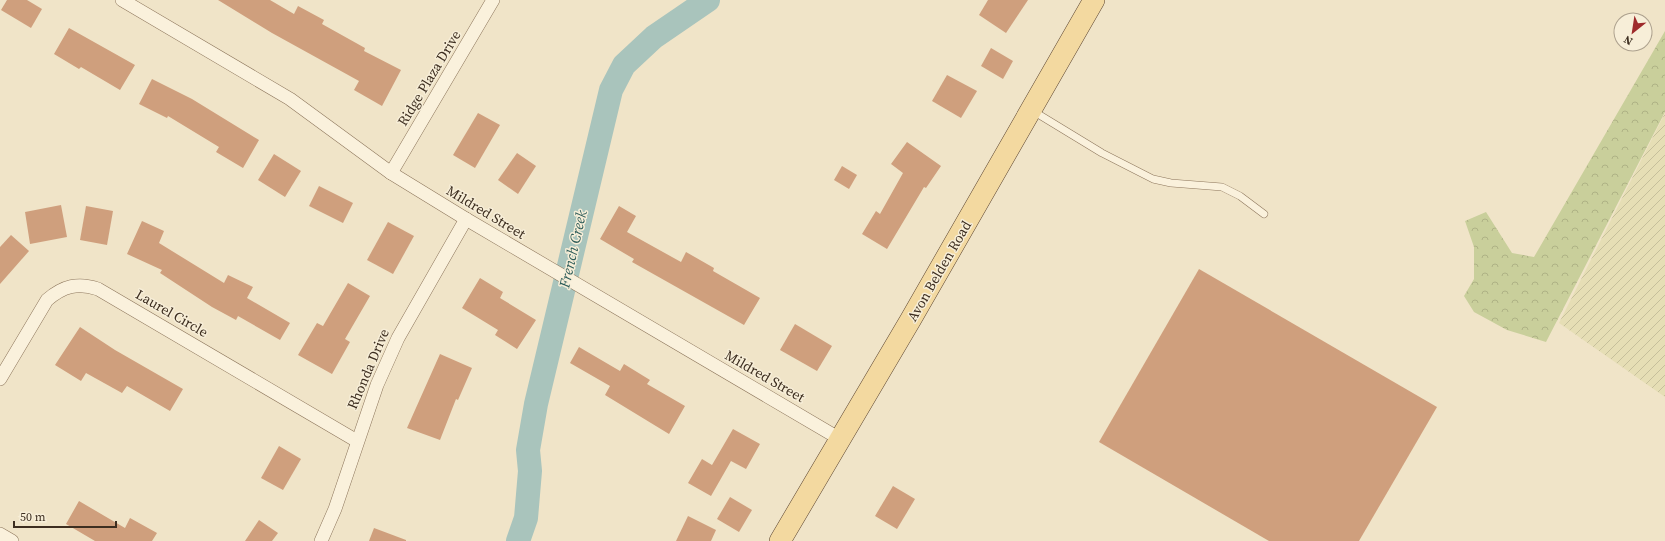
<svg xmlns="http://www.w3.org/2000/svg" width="1665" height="541" viewBox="0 0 1665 541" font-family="'Source Serif 4',serif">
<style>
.farmland{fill:url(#farmland-furrows)}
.forest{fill:url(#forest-crowns)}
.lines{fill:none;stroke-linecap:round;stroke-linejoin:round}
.river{stroke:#a9c4bc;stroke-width:24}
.building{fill:#cf9f7d}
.lane-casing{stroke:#8d765c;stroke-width:8}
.street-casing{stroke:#8d765c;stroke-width:14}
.primary-casing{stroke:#5b4430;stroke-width:22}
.lane{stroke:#faf1dc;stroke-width:7}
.street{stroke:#faf1dc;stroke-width:13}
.primary{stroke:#f3d9a0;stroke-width:21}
.labels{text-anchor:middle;stroke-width:3;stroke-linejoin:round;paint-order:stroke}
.street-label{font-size:14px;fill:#3d2e20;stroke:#f7eed8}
.water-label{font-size:15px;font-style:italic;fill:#2f5d5a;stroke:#f7eed8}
</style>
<defs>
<pattern id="farmland-furrows" width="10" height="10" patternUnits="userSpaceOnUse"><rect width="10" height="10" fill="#e6deb5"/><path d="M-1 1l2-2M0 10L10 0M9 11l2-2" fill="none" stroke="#c6bf9b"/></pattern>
<pattern id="forest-crowns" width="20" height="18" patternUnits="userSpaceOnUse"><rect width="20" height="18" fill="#c9cf9b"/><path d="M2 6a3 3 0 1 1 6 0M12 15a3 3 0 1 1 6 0" fill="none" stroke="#aeb285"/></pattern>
</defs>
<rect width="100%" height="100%" fill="#f0e4c8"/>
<polygon class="farmland" points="1665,113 1665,397 1559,323"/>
<polygon class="forest" points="1665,31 1665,112 1546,342 1507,330 1474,312 1464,296 1474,279 1474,247 1465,221 1486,212 1512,253 1534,257"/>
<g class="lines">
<polyline class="river" points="518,541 526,518 530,471 528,450 536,404 611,90 624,65 654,37 708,0"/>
</g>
<g class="building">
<polygon points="7,0 27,0 42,9 31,28 1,10"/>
<polygon points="218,0 270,0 294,14 298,6 324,20 322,24 365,48 364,51 401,70 382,106 354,90 359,81 272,33"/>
<polygon points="988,0 1028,0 1006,33 979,15"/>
<polygon points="69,28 135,65 120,90 81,67 79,69 54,54"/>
<polygon points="991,48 1013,61 1003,79 981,66"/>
<polygon points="947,75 977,91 961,118 932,101"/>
<polygon points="152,79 192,99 259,140 243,168 216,152 219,147 168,116 167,118 139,104"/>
<polygon points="478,113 500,125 475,168 453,155"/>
<polygon points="907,142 941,166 926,188 924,187 887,249 862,234 876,211 880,214 903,173 891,164"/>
<polygon points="517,153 536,166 518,194 498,180"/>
<polygon points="274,154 301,171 285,197 258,180"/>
<polygon points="842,166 857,175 849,189 834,180"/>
<polygon points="319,186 353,203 343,223 309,206"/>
<polygon points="61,205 67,237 30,244 25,212"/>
<polygon points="86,206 113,211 107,245 80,240"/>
<polygon points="619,206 636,216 627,232 681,262 686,252 714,268 713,271 760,298 744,325 632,262 634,259 600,239"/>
<polygon points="142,221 164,231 159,243 224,283 228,275 253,287 247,298 290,323 280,340 238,316 236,320 212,307 160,273 162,270 127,254"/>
<polygon points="388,222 414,236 393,274 367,260"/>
<polygon points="11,235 29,251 0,284 0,247"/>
<polygon points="1199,269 1437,407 1359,541 1269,541 1099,442"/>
<polygon points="480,278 503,292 500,298 536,320 517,349 495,335 498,330 462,308"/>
<polygon points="348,283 370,296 345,339 350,342 332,374 298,355 317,323 323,326"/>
<polygon points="795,324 832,346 817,371 780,350"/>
<polygon points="80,327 115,350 183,389 170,411 127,386 122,393 86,373 81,381 55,365"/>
<polygon points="579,347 620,371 624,364 650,380 647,384 685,406 669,434 605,395 610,386 570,363"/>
<polygon points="440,354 472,368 458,400 456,399 440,440 407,428"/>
<polygon points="733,429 760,444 746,469 731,461 711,496 688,483 702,459 712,465"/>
<polygon points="279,446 301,459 283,490 261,478"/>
<polygon points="893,486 915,499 897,529 875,516"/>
<polygon points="730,497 752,510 739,532 717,519"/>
<polygon points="79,501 125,528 130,518 157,533 152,541 95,541 66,524"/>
<polygon points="688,516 716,530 711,541 676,541"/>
<polygon points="259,520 278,533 272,541 245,541"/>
<polygon points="374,528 406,540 406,541 369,541"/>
</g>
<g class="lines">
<g class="lane-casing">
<polyline id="lane" points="1033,111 1102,153 1153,179 1171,183 1222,187 1240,196 1264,214"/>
</g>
<g class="street-casing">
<g id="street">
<polyline points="122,0 290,99 391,173 466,219 840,439"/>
<polyline points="391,173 493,0"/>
<path d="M0,379L47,300C63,286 78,282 98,289L357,441"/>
<polyline points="0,534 12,541"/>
<polyline points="321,541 335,509 377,385 398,338 466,219"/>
</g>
</g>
<g class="primary-casing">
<polyline id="primary" points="780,541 911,319 1094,0"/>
</g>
<use href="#lane" class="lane"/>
<use href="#street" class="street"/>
<use href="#primary" class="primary"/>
</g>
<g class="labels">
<g class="street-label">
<text transform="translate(429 78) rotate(-59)" y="5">Ridge Plaza Drive</text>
<text transform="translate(486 212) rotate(31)" y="5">Mildred Street</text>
<text transform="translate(939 271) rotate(-60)" y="5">Avon Belden Road</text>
<text transform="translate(172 313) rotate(30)" y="5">Laurel Circle</text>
<text transform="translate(368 369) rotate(-67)" y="5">Rhonda Drive</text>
<text transform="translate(765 376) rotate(30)" y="5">Mildred Street</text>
</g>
<g class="water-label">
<text transform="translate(573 249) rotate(-77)" y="5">French Creek</text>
</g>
</g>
<g transform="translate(1633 32) rotate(210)"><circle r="19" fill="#f7eed8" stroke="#ada18e"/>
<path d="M0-3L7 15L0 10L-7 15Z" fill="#9e2a2b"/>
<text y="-6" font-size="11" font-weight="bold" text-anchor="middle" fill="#3d2e20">N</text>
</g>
<path d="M14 521v6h102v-6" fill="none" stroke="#3d2e20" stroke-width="2"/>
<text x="20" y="521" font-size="12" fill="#3d2e20" stroke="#f7eed8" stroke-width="3" paint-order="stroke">50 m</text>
</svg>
